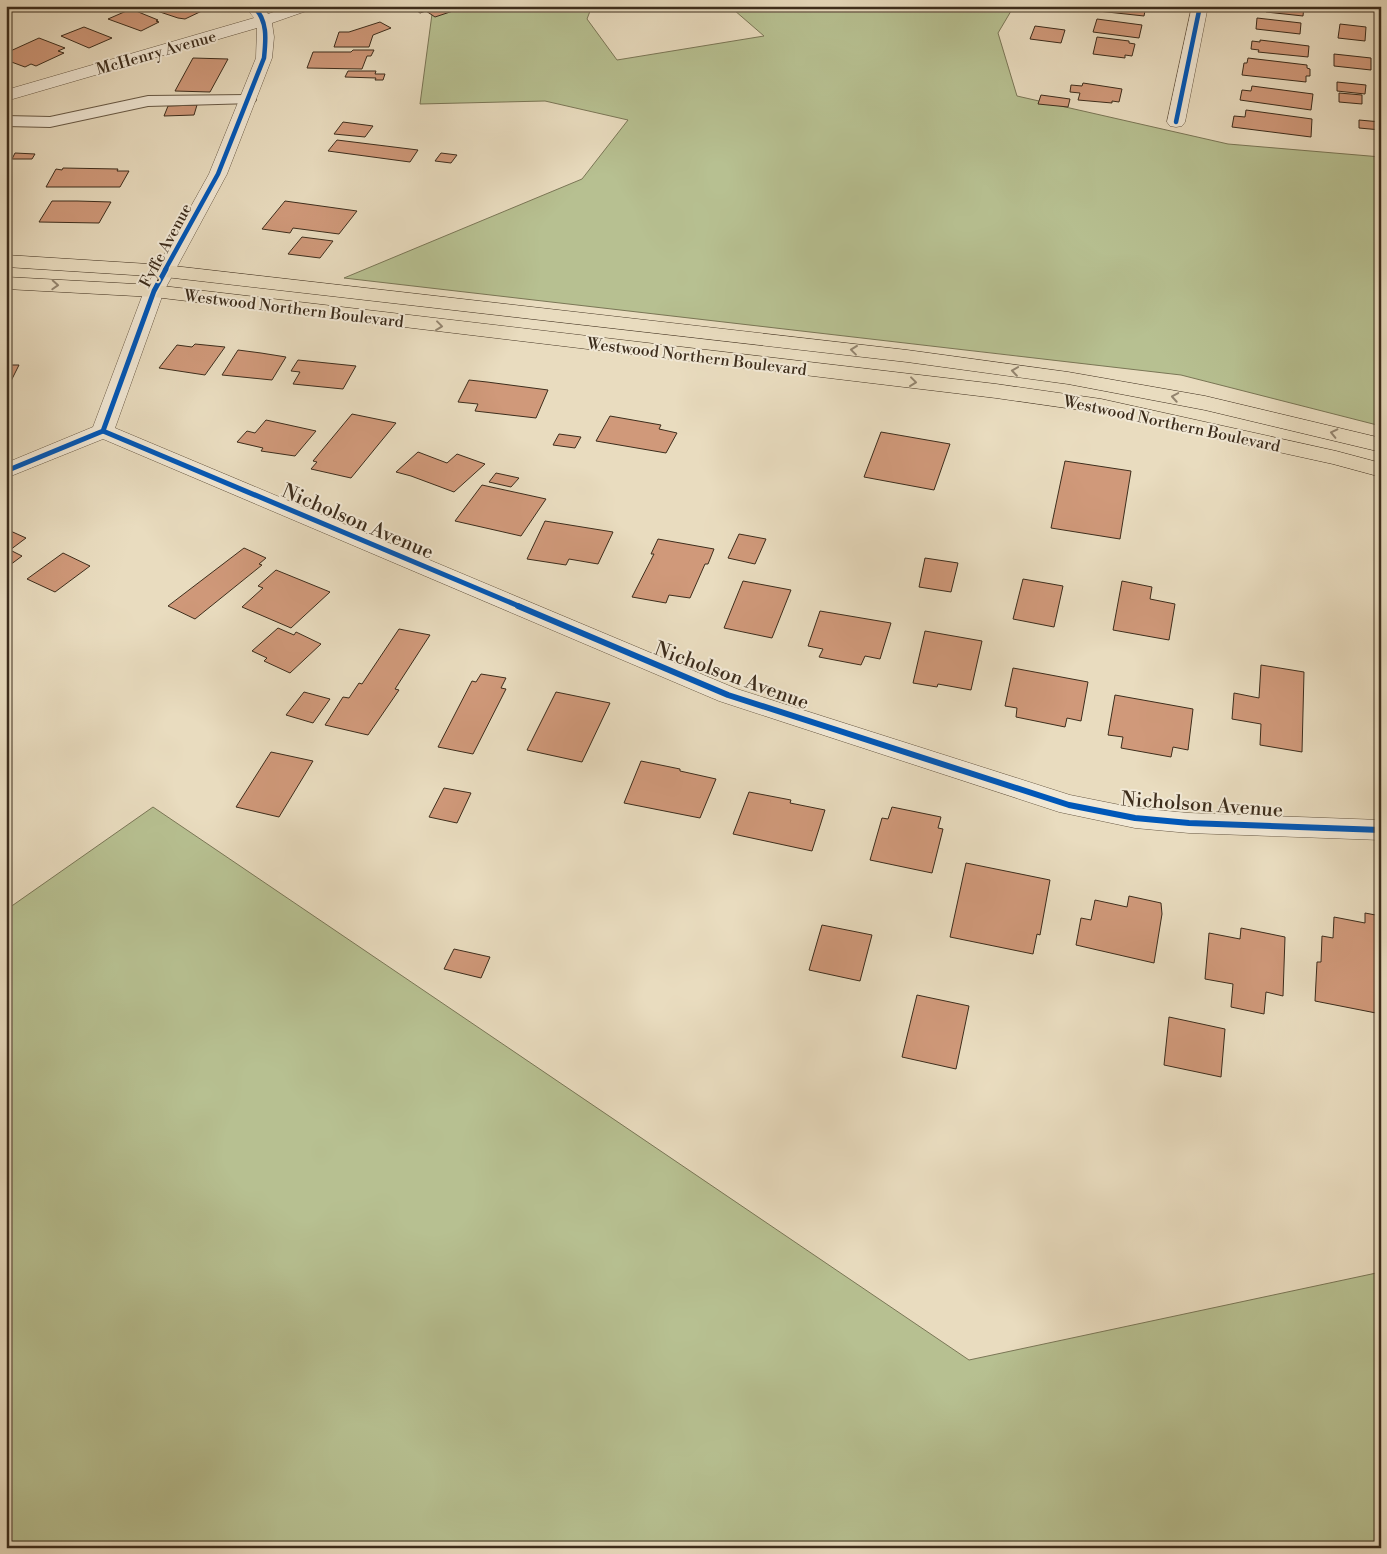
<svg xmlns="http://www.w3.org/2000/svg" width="1387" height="1554" viewBox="0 0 1387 1554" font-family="'Libre Bodoni',serif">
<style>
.green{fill:#b7c091;stroke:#7a7656}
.building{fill:#d0997a;stroke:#3d2d1c}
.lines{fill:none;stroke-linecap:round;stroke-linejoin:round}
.service-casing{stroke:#685945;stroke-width:2}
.minor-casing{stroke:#685945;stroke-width:1}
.primary-casing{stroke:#3d2d1c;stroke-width:1}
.service{fill:#f1e8d5;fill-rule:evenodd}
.minor{fill:#f1e8d5;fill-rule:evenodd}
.primary{fill:#e9dcbf;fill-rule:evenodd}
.cycleway-far2-casing{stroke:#f1e8d5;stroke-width:6}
.cycleway-far1-casing{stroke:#f1e8d5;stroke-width:8}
.cycleway-casing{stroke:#f1e8d5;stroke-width:9}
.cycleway-far2{stroke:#0057b8;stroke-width:4.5}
.cycleway-far1{stroke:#0057b8;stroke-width:5}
.cycleway{stroke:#0057b8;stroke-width:6}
.oneway{stroke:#93846e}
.labels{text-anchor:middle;stroke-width:4;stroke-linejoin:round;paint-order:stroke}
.far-street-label{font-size:16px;fill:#3d2d1c;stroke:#f1e8d5}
.street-label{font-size:20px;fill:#3d2d1c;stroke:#f1e8d5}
</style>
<rect width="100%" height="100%" fill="#e9dcbf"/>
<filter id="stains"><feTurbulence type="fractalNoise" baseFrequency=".004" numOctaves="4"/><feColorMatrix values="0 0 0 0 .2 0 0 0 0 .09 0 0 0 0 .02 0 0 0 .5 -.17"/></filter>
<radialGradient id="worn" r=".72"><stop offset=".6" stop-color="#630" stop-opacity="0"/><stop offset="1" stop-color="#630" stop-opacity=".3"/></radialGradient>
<g class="green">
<polygon points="488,6 592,6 587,19 617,60 764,36 734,10 737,6 1014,6 998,33 1017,96 1228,144 1381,157 1381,426 1181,375 344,278 582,179 628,120 545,101 420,104 432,14"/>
<polygon points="153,807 969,1360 1381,1272 1381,1548 6,1548 6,910"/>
</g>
<g class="building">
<polygon points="167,6 201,6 203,7 200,8 204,10 185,19 178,18 157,11"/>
<polygon points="410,6 450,6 456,10 435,17 426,11 420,13"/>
<polygon points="1094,6 1146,6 1144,16 1098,11 1093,9"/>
<polygon points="1259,6 1304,6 1303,16 1266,12 1266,10 1259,10"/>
<polygon points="131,9 158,20 156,21 159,22 141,31 108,19"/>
<polygon points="1257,18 1301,23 1300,34 1256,29"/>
<polygon points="1097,19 1142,25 1139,38 1093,32"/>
<polygon points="380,22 391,28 373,35 369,47 334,47 339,32 349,32"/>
<polygon points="1340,24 1366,27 1365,41 1338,38"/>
<polygon points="1035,26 1065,30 1061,43 1030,39"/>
<polygon points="84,27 112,38 89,48 61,36"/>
<polygon points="1097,37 1129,41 1129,43 1135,44 1132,56 1125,55 1125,58 1093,54"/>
<polygon points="39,38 65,48 58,51 64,53 36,66 31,64 25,67 6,60 6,53"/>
<polygon points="1260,40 1309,46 1308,57 1258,52 1259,50 1251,49 1252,41 1260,42"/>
<polygon points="353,50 374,50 371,56 367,56 362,69 307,68 313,52 351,52"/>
<polygon points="1334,54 1371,58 1371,70 1334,66"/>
<polygon points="193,58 228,59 210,92 175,91"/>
<polygon points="1248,58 1307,65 1307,68 1310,69 1310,76 1306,76 1306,82 1242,75 1244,63 1247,63"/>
<polygon points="348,71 376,71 375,74 385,74 383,80 375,80 376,78 345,77"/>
<polygon points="1337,82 1366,85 1365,94 1337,91"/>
<polygon points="1083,83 1122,89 1119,102 1112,101 1112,103 1078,100 1080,93 1070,92 1071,85 1082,86"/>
<polygon points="1252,86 1313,94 1311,110 1240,100 1242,90 1251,91"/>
<polygon points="1339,93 1362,95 1362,104 1339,102"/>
<polygon points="1041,95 1070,99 1068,107 1038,104"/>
<polygon points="197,105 194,115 164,116 168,106"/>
<polygon points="1246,110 1312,119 1311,137 1232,127 1234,116 1245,117"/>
<polygon points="1359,120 1381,122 1381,130 1359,128"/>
<polygon points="343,122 373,126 365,137 334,134"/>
<polygon points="337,140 418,150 410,162 328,151"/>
<polygon points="15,153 35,154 32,159 12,159"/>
<polygon points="441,153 457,155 451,163 435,161"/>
<polygon points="63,168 118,169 117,171 129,171 120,187 46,187 56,169 62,170"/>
<polygon points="52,201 77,201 111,202 99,223 39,222"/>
<polygon points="285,201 357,211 339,234 293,228 290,233 262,229"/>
<polygon points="302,237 333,241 320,258 288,254"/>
<polygon points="195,344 225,347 205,375 159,368 177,345 192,347"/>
<polygon points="238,350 261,353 286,357 272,380 222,375"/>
<polygon points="298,360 356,366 343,389 293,384 300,372 291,371"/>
<polygon points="6,362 8,362 6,365 19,365 8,387 6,387"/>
<polygon points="469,380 487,382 548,390 536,418 475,411 478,404 458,402"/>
<polygon points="352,414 396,423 351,478 311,469 317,462 313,461"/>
<polygon points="610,416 661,425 659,429 677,433 666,453 596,441"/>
<polygon points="266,420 316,431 295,456 261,451 263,448 237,442 247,431 255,433"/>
<polygon points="881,432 950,444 934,490 864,477"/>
<polygon points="559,434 581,437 575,448 553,445"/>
<polygon points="418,452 447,463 457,454 485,464 454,492 411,476 396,472"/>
<polygon points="1065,461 1131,471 1120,539 1051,528"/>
<polygon points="496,473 519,478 511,487 489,482"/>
<polygon points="482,485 546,499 521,536 455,521"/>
<polygon points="545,521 613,532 598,564 569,559 566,565 527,559"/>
<polygon points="6,529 26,538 10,550 22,556 6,568"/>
<polygon points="739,534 766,539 755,564 728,558"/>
<polygon points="658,539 714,549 708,564 705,564 690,598 669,595 666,603 632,597 654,554 651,554"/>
<polygon points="244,548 266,558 259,564 262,565 195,619 168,606"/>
<polygon points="63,553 90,566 55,592 27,579"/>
<polygon points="925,558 958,563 951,592 919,587"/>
<polygon points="276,570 330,592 291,628 242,607 263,588 258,586"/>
<polygon points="1023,579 1063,586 1054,627 1013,619"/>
<polygon points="743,581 791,590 772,638 724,628"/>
<polygon points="1122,581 1152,587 1150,599 1175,604 1169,640 1113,630"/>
<polygon points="820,611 891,623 880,659 865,656 861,665 819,657 823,649 808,646"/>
<polygon points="278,628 294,635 296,632 321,644 290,673 264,661 267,658 252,651"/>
<polygon points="399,629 430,635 395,689 399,690 368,735 325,725 343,697 349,698 359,683 362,684"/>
<polygon points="925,631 982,641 971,690 938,684 937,687 913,683"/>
<polygon points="1261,665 1304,672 1302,752 1260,745 1261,724 1232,719 1234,693 1259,698"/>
<polygon points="1013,668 1088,682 1081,721 1067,718 1065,727 1016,717 1017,708 1005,706"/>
<polygon points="481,674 506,678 501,688 506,689 473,754 438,747 472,681 476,682"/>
<polygon points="304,692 330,699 313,723 286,715"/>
<polygon points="556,692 610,703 582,762 527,750"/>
<polygon points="1115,695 1193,709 1188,750 1173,747 1171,757 1121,748 1123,737 1108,735"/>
<polygon points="271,752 313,761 279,817 236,807"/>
<polygon points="641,761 680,769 680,771 716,779 700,818 624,803"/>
<polygon points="444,788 471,793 457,823 429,817"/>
<polygon points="749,792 791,800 790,803 825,810 812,851 733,834"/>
<polygon points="892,807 941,817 938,828 943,829 932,873 870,860 882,818 888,819"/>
<polygon points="966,863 1050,880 1040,935 1037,934 1033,954 950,937"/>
<polygon points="1129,896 1161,903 1162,914 1154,963 1076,945 1081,918 1091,920 1095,900 1127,907"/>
<polygon points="1365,913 1381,916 1381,1014 1315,1001 1317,962 1321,962 1322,936 1333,938 1334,917 1365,923"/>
<polygon points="822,925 872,935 860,981 809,970"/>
<polygon points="1241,928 1285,937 1283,996 1266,992 1264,1014 1231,1007 1233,984 1205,979 1209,933 1240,939"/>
<polygon points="454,949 490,957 481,978 444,969"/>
<polygon points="917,995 969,1006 956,1069 902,1057"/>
<polygon points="1169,1017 1225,1029 1221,1077 1164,1065"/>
</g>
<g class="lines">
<g class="service-casing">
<polygon id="service" points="248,95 253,97 256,100 253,103 148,106 50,127 6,126 6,116 50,117 148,96"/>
</g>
<g class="minor-casing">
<g id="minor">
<polygon points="245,6 263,6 268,14 290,6 314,6 312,9 272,23 274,37 272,58 227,174 164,291 115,428 737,689 1070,795 1135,808 1189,813 1381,820 1381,840 1189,833 1135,828 1059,812 719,701 103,439 6,478 6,463 93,427 144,291 209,174 256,58 257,28 6,101 6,90 254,18"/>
<polygon points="1192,6 1208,6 1185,122 1182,126 1176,127 1170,126 1167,122"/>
</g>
</g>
<g class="primary-casing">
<g id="primary">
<polygon points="6,255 165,265 907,350 1068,372 1205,396 1381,438 1381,452 1205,410 1068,384 907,362 165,277 6,267"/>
<polygon points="6,277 154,285 996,384 1101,399 1336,451 1381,463 1381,477 1333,464 1101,413 996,398 154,297 6,289"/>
</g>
</g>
<use href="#service" class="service"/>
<use href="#minor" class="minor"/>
<use href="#primary" class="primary"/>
<g class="cycleway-far2-casing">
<g id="cycleway-far2">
<polyline points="1176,122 1200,6"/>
<path d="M165,270L218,174L264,58C266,39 268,20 253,6"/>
</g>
</g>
<g class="cycleway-far1-casing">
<g id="cycleway-far1">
<polyline points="103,431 521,607"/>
<polyline points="6,471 103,431 154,291 166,269"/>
</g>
</g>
<g class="cycleway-casing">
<polyline id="cycleway" points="518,606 728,695 1069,805 1135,818 1189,823 1381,830"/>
</g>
<use href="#cycleway-far2" class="cycleway-far2"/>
<use href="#cycleway-far1" class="cycleway-far1"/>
<use href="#cycleway" class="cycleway"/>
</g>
<defs><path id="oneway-chevron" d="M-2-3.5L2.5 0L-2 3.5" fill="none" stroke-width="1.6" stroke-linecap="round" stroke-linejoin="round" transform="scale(1.25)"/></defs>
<g class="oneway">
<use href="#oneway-chevron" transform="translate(55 285) rotate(3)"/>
<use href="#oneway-chevron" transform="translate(439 326) rotate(7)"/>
<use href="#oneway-chevron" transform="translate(854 350) rotate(-173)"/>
<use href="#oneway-chevron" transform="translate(1015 371) rotate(-172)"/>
<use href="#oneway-chevron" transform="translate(913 382) rotate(7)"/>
<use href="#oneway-chevron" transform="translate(1175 397) rotate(-170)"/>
<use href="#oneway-chevron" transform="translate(1334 433) rotate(-167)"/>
</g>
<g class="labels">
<g class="far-street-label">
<text transform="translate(156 52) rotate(-16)" y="6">McHenry Avenue</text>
<text transform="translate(165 245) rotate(-62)" y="6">Fyffe Avenue</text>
<text transform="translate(294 308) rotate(7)" y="6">Westwood Northern Boulevard</text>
<text transform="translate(697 356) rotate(7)" y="6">Westwood Northern Boulevard</text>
<text transform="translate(1172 423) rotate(12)" y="6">Westwood Northern Boulevard</text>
</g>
<g class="street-label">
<text transform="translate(358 521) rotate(23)" y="7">Nicholson Avenue</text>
<text transform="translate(732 675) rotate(20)" y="7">Nicholson Avenue</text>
<text transform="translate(1202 804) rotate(4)" y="7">Nicholson Avenue</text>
</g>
</g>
<rect width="1387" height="1554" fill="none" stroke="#e9dcbf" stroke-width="25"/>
<rect x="8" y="8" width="1372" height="1539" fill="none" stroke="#3d2d1c" stroke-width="2.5"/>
<rect x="12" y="12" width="1362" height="1529" fill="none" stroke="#3d2d1c"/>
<rect width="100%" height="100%" filter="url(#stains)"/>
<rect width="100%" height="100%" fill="url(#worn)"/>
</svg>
